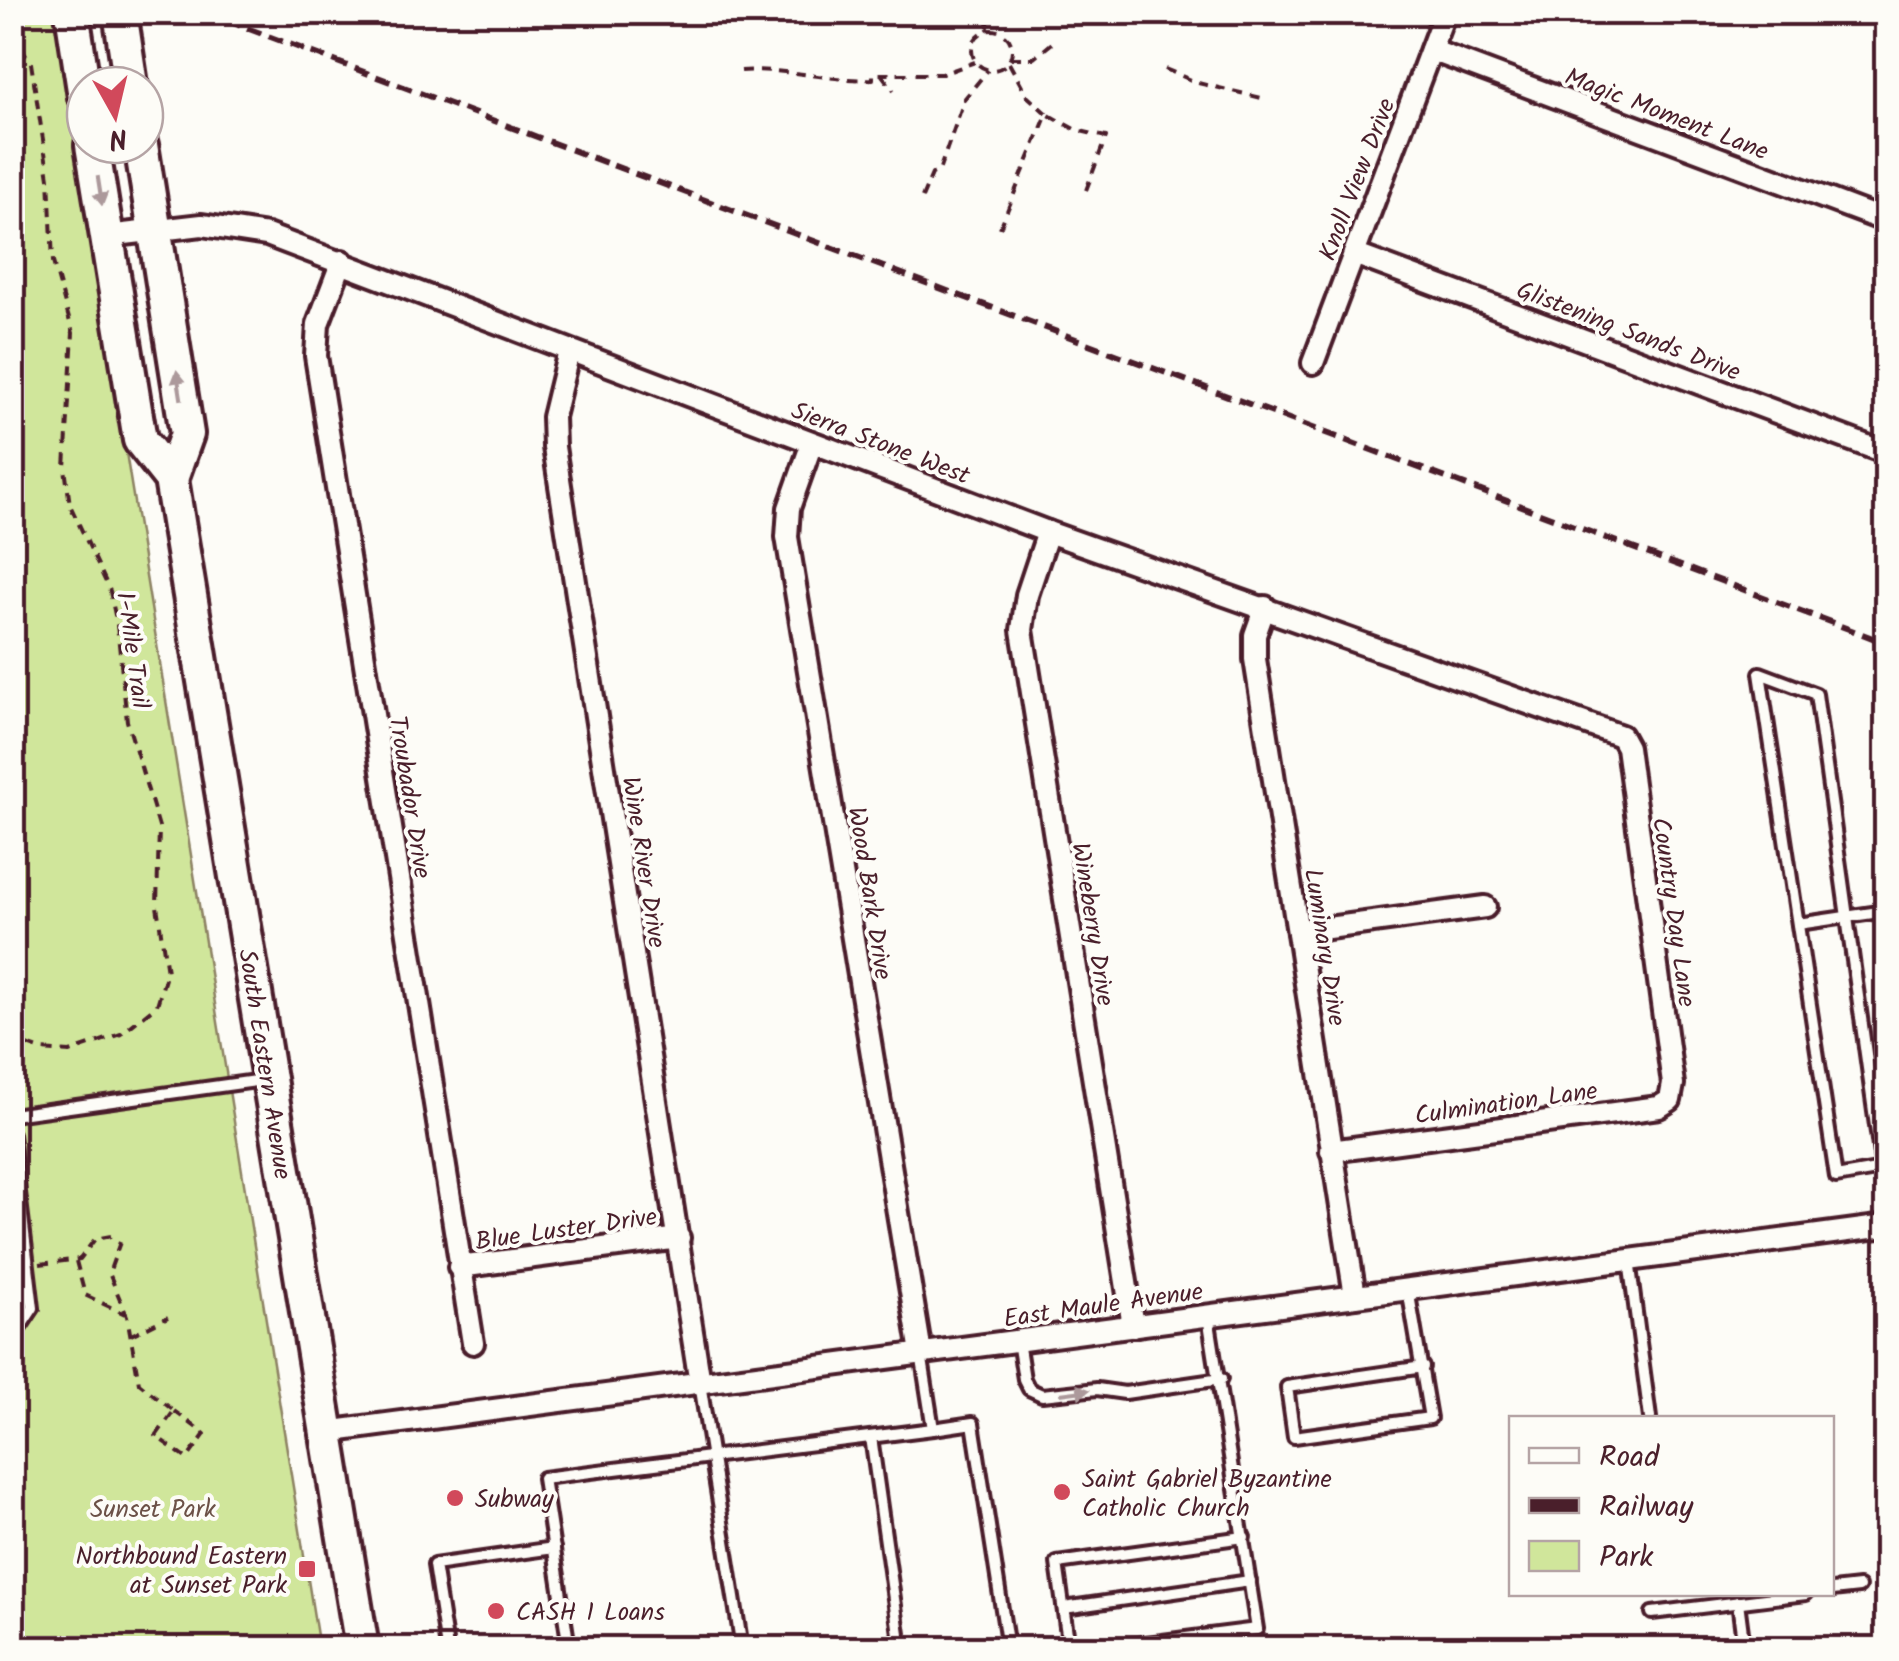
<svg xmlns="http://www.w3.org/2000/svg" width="1899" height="1661" viewBox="0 0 1899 1661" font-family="Kalam,sans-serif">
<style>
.green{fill:#d0e69b;stroke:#8d8263;stroke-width:2.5}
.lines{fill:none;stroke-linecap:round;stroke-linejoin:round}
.service-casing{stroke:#4a1f2b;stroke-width:18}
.minor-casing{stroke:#4a1f2b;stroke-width:28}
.primary-casing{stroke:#4a1f2b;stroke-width:40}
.path{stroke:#4a1f2b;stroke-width:4;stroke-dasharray:10 8;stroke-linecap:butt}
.service{stroke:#fdfcf7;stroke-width:10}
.minor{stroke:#fdfcf7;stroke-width:20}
.primary{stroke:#fdfcf7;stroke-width:32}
.rail{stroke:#4a1f2b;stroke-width:6;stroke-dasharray:15 8;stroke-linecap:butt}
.oneway{fill:#ac999b}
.poi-dot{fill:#d1495b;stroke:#fdfcf7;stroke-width:4}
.labels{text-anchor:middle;stroke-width:8;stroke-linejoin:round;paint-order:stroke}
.street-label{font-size:25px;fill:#4a1f2b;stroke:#fdfcf7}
.poi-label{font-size:25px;fill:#4a1f2b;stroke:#fdfcf7;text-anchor:start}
.park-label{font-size:25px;fill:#6c5147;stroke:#fdfcf7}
</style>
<rect width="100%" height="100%" fill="#fdfcf7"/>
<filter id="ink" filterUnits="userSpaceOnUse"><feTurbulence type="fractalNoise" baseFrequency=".01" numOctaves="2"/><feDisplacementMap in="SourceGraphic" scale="20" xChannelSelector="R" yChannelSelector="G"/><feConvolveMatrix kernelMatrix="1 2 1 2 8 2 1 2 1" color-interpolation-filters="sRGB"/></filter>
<g filter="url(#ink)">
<polygon class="green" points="12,13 55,13 319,1648 13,1648"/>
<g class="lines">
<g class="service-casing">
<g id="service">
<polyline points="1798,924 1886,911"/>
<polyline points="12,1115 263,1080"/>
<polyline points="12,1134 33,1308 21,1326 12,1329"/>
<polyline points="1882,1169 1836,1177 1760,673 1816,694 1882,1169 1886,1204"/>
<polyline points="1629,1260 1650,1418"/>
<polyline points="1408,1289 1430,1418 1294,1437 1287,1387 1423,1367"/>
<polyline points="1018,1341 1024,1379 1029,1389 1042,1395 1097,1389 1125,1393 1221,1379"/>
<polyline points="700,1383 742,1648"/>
<polyline points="933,1429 973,1423 1008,1648"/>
<polyline points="871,1437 901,1648"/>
<polyline points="1832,1590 1859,1587"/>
<polyline points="1738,1602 1744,1648"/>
<polyline points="1064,1608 1250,1581"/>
<polyline points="1652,1613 1806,1594"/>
<polyline points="447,1648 434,1565 554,1548"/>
<polyline points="569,1648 543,1478 933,1429 921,1353"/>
<polyline points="1069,1648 1057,1563 1244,1537"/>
<polyline points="1107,1648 1257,1629 1208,1316"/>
</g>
</g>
<g class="minor-casing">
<g id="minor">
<polyline points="1431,50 1886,221"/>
<polyline points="107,236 202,225 267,235 1048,532 1621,736 1627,747 1673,1084 1670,1100 1659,1107 1331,1151"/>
<polyline points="1354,254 1886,453"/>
<polyline points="342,261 318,324 316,356 473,1343"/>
<polyline points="569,351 553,417 554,447 700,1383"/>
<polyline points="1313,363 1445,12"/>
<polyline points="812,443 789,508 787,537 921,1353"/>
<polyline points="1048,532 1027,595 1022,630 1133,1326"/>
<polyline points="1265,607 1255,635 1255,659 1355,1296"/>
<polyline points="1298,932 1485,907"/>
<polyline points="459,1267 679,1238"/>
<polyline points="326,1432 1886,1226"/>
</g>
</g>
<g class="primary-casing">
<g id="primary">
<polyline points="72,12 85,97"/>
<polyline points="120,12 131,85"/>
<polyline points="92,145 140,440 171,479 362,1648"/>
<polyline points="141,145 187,434 171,479"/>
</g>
</g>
<g class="path">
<polyline points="978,12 989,30"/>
<polyline points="988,27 989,12"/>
<circle cx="992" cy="50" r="20"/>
<polyline points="12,30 22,12"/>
<polyline points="12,32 31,63 49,178 53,262 73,333 65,468 70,505 110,591 117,625 127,721 159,827 157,906 167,972 157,1005 121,1034 70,1052 42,1050 12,1040"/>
<polyline points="1011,58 1034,58 1057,39"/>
<polyline points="1009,63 1027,96 1047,114"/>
<polyline points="1165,69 1198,83 1266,99"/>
<path d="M741,71C785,67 829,82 873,79V74H942L975,62"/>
<polyline points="882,75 894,91"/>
<polyline points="922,198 932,174 939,171 965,98 988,70"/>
<polyline points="1000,228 1047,114 1076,130 1106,137 1085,193"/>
<polyline points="120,1242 109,1273 127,1316 139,1383 174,1411"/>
<polyline points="76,1261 85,1295 125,1314"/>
<polyline points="40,1264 80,1259 95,1239 111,1236"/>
<polyline points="131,1335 168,1317"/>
<polygon points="174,1411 205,1434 187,1459 156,1436"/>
</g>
<use href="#service" class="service"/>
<use href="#minor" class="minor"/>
<use href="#primary" class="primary"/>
<polyline class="rail" points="204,12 1886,643"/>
</g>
<defs><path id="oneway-solid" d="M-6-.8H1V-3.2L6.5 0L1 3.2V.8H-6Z" transform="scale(2.5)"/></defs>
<g class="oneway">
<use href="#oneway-solid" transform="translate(100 191) rotate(81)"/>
<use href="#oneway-solid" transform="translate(179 385) rotate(-99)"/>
<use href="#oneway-solid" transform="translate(1075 1392) rotate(-8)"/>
</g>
</g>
<g class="poi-dot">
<circle cx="1062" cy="1492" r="10"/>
<circle cx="455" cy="1498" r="10"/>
<rect x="297" y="1559" width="20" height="20" rx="5"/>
<circle cx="496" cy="1611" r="10"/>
</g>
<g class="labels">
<g class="street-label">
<text transform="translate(1667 113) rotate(21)" y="9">Magic Moment Lane</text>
<text transform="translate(1356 179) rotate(-69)" y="9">Knoll View Drive</text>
<text transform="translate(1629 330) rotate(21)" y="9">Glistening Sands Drive</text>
<text transform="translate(881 442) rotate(21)" y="9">Sierra Stone West</text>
<text transform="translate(134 650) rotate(82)" y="9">1-Mile Trail</text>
<text transform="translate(411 797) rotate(81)" y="9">Troubador Drive</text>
<text transform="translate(645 862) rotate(81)" y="9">Wine River Drive</text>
<text transform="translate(871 893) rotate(81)" y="9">Wood Bark Drive</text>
<text transform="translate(1675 912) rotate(82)" y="9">Country Day Lane</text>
<text transform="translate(1094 924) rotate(81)" y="9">Wineberry Drive</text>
<text transform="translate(1326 947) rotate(81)" y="9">Luminary Drive</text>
<text transform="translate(266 1064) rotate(81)" y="9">South Eastern Avenue</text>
<text transform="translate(1506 1102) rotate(-8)" y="9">Culmination Lane</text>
<text transform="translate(566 1228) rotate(-8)" y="9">Blue Luster Drive</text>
<text transform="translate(1103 1304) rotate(-8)" y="9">East Maule Avenue</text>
</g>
<g class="poi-label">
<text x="1082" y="1487">Saint Gabriel Byzantine<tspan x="1082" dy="29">Catholic Church</tspan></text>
<text x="475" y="1507">Subway</text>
<text x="287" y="1564" text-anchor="end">Northbound Eastern<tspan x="287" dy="29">at Sunset Park</tspan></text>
<text x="516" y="1620">CASH 1 Loans</text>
</g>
<g class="park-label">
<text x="153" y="1517">Sunset Park</text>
</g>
</g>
<rect width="1899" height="1661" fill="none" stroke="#fdfcf7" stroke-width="50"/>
<rect x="25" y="25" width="1849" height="1611" fill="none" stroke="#4a1f2b" stroke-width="4" filter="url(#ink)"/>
<rect x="1509" y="1416" width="325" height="180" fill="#fdfcf7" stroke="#b5a4a5" stroke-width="2.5"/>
<rect x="1529" y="1448" width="50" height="15" fill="#fdfcf7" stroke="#b5a4a5" stroke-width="2.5"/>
<text x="1599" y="1466" font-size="30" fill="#4a1f2b">Road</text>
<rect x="1529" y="1498" width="50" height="15" fill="#4a1f2b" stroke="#b5a4a5" stroke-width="2.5"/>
<text x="1599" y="1516" font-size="30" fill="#4a1f2b">Railway</text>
<rect x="1529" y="1541" width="50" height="30" fill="#d0e69b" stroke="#b5a4a5" stroke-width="2.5"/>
<text x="1599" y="1566" font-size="30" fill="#4a1f2b">Park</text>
<g transform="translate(115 115) rotate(172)"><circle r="48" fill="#fdfcf7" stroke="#b5a4a5" stroke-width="2.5"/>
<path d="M0-8L18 38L0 25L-18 38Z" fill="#d1495b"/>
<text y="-15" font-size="28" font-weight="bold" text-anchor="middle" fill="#4a1f2b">N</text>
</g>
</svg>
